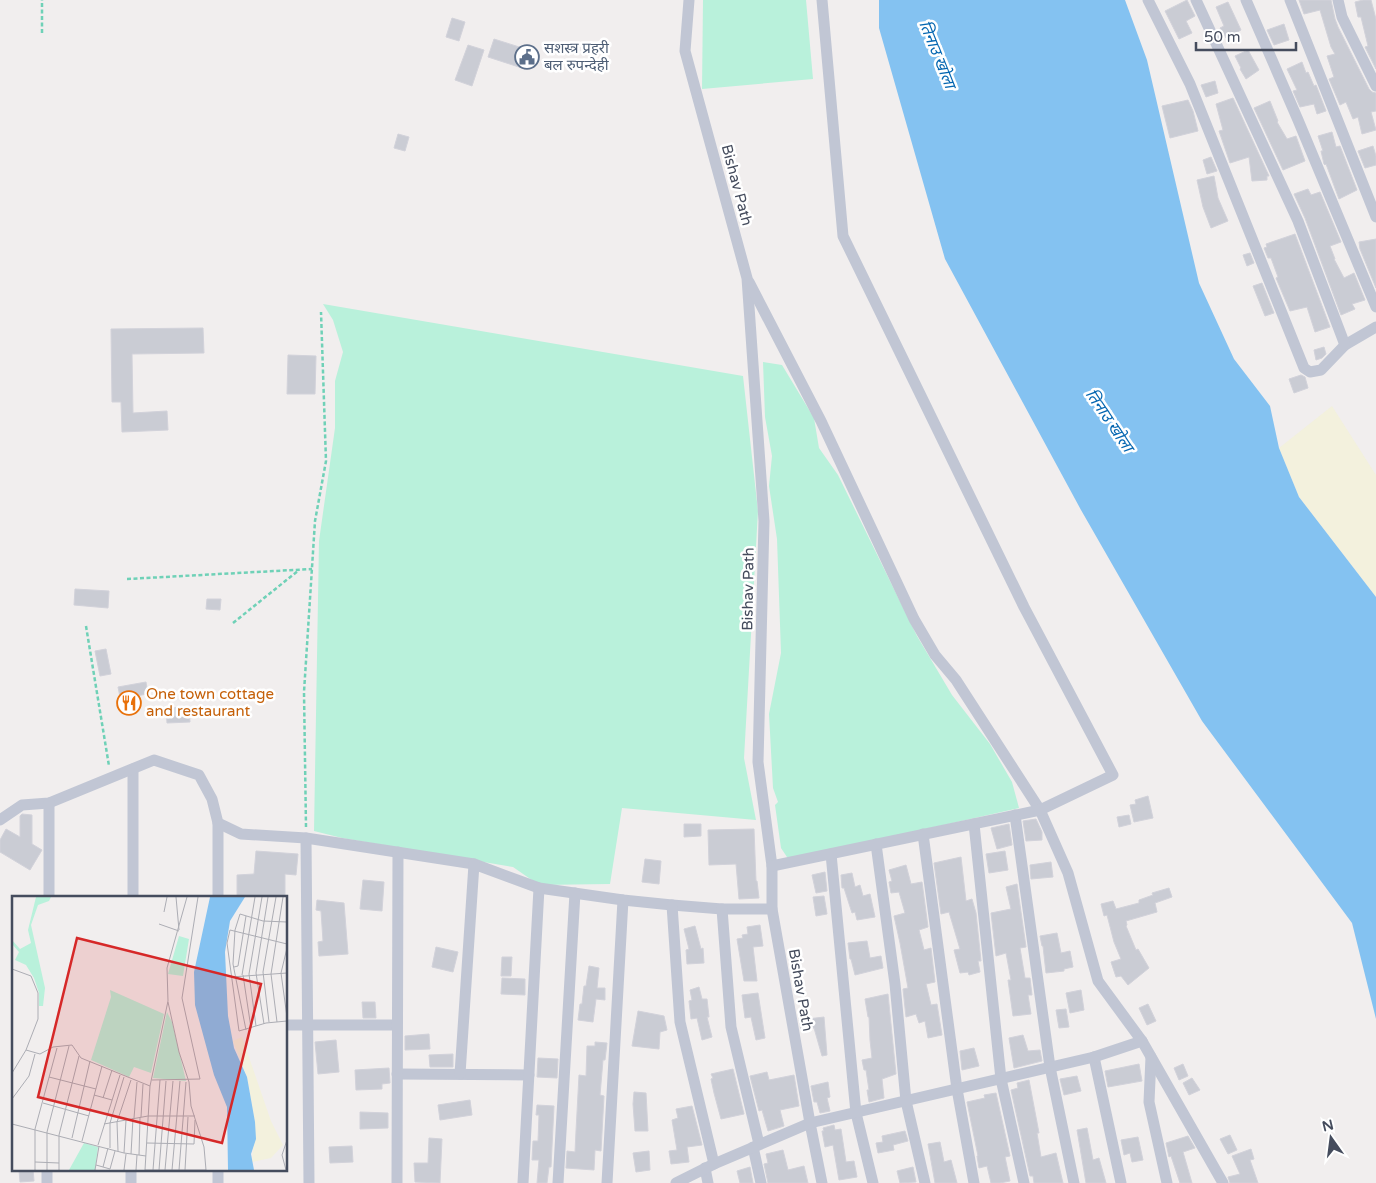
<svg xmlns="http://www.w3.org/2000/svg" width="1376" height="1183" viewBox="0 0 1376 1183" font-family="'Varela Round','Noto Sans Devanagari',sans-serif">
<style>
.green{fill:#b9f1db}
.sand{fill:#f3f1dd}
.water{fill:#84c2f1}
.building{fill:#caccd4;stroke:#d2d2da}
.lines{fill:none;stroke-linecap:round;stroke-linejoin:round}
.path{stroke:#6fd1b7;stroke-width:2.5;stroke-dasharray:4 2.5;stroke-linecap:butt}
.minor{stroke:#c1c6d4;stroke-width:11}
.labels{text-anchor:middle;stroke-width:5;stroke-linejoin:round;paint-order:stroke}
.service-label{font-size:15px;fill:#4e5e75;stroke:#fff;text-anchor:start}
.street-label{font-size:15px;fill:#454c5d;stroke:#fff}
.food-label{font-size:15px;fill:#c56008;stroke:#fff;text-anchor:start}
.water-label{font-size:16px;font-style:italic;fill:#0466b1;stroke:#fff}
.inset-road{fill:none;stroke:#acadb4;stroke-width:1}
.view{fill:#d62828;fill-opacity:0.15;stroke:#d62828;stroke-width:2.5}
.inset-edge{fill:none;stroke:#454c5d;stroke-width:2.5}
</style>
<rect width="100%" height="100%" fill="#f1eeee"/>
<g class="green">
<polygon points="703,0 806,0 813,79 702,89"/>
<polygon points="323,304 743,376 758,511 744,758 756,820 622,808 610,884 539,885 513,867 342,838 314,831 319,541 335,428 335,381 343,352 333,320"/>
<polygon points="763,362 782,365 814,418 819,448 838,475 917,636 952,695 990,744 1012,782 1019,808 793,859 787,857 781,848 775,805 778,802 773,788 769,714 781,653 777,539 769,486 772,456 765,417"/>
</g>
<polygon class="sand" points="1332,406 1376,475 1376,597 1299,497 1279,448"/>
<polygon class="water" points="879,0 1125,0 1147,60 1199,283 1234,359 1270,406 1279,448 1299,497 1376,597 1376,1019 1352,923 1202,721 1081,510 945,259 879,28"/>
<g class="building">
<polygon points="1187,0 1195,16 1186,21 1192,33 1179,39 1165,11"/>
<polygon points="1299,0 1331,0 1335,19 1338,27 1369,89 1372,92 1376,93 1376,111 1371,112 1376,130 1362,134 1358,117 1353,119 1346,102 1340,105 1329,79 1334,77 1327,56 1335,54 1331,47 1320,10 1304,14"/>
<polygon points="1363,0 1371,0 1376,19 1376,69 1365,47 1368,46 1361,17 1358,17 1355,2"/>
<polygon points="1228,2 1241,30 1226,38 1220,28 1224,26 1216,7"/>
<polygon points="452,18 465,22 459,41 446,37"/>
<polygon points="1284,24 1289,40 1274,45 1267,30"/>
<polygon points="494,39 532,51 525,69 488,57"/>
<polygon points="468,45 484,50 472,86 455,80"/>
<polygon points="1248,50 1259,70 1246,79 1240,69 1241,68 1235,56"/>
<polygon points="1302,62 1306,73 1308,72 1314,86 1316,85 1326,111 1317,114 1314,104 1300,107 1293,91 1297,90 1287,69"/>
<polygon points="1215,81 1218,93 1206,97 1201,85"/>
<polygon points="1233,98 1269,176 1267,176 1267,180 1252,181 1249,157 1230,163 1219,131 1223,130 1216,104"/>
<polygon points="1188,100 1193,111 1198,131 1170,138 1162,106"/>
<polygon points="1270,101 1278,121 1277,122 1287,139 1296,136 1305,161 1283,170 1254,108"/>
<polygon points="1332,132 1336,147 1340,146 1357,190 1339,199 1326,164 1325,165 1324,164 1321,151 1323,151 1318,136"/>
<polygon points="398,134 409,137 405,151 394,148"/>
<polygon points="1373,146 1376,156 1376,165 1365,168 1358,151"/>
<polygon points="1211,157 1217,171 1207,174 1203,160"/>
<polygon points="1214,176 1218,198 1228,221 1211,228 1203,207 1197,180"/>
<polygon points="1308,189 1311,195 1320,192 1341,242 1330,246 1335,259 1334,259 1344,278 1354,273 1365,300 1352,304 1355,309 1341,315 1305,218 1294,194"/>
<polygon points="1295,234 1330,327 1315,332 1307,307 1290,311 1276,278 1278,277 1271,258 1268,258 1264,248 1267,247 1266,244"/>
<polygon points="1376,239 1376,288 1360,249 1359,242"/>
<polygon points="1250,253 1254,263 1247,266 1243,255"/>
<polygon points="1262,283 1274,313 1265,316 1253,286"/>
<polygon points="203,328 204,353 132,354 133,413 167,411 168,430 122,432 121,402 112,402 111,329"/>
<polygon points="1324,347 1326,354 1322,358 1316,360 1314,350"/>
<polygon points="288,355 316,356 315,394 287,394"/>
<polygon points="1301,375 1305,377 1308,388 1294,393 1289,379"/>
<polygon points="75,589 109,591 108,608 74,605"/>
<polygon points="207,599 221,599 220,610 206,609"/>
<polygon points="106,649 111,674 100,676 95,651"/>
<polygon points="146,682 148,694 135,696 138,709 123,712 118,687"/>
<polygon points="189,707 190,722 167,723 166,708"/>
<polygon points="1148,796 1153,818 1134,822 1130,805 1136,804 1135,800"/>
<polygon points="22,814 32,815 32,844 42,850 30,870 0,852 0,840 6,829 20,837 20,816"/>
<polygon points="1129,815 1131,824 1119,827 1117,817"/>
<polygon points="1036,819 1042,832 1042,840 1026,841 1023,821"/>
<polygon points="684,824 701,824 701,836 684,837"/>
<polygon points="1009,824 1012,845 997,849 991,828"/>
<polygon points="754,829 756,881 757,881 759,898 739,899 736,864 709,865 708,830"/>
<polygon points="256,851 298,854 296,875 285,874 285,897 237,897 237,875 254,874"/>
<polygon points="1005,851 1008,870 989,873 986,854"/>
<polygon points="961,857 966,901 972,899 976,913 981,961 978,961 980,972 969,975 968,972 960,973 954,950 960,949 949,912 941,914 934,863"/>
<polygon points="645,859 661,861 659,884 642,882"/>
<polygon points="1051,862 1053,877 1031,879 1030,865"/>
<polygon points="906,865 911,884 922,882 928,927 919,930 924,950 931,948 935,982 926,984 931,1005 937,1004 942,1035 928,1038 925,1021 919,1023 916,1014 906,1017 903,989 908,988 900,943 894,916 905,913 899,892 891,893 889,882 892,881 889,870"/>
<polygon points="825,872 827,891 816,893 812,875"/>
<polygon points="852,873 855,887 860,885 863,896 870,894 875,917 857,920 855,912 852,913 844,888 842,888 841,875"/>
<polygon points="363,880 384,882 382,911 360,909"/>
<polygon points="1017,884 1026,947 1020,948 1025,978 1030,978 1032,995 1028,995 1031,1014 1013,1016 1008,980 1011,980 1006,953 996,956 991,913 1011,909 1006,887"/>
<polygon points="1169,888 1172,897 1155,903 1157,912 1126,921 1127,925 1126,926 1136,950 1138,949 1149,968 1128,985 1121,976 1116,977 1111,962 1121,959 1114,942 1107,915 1104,916 1101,904 1113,901 1116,909 1139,903 1139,900 1153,895 1152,893"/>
<polygon points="824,896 827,914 816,916 813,897"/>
<polygon points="317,900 344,903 348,954 319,956 318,942 323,941 321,911 316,910"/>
<polygon points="760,925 763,946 753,947 757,981 744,981 737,939 743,938 742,935 748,934 747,927"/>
<polygon points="695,926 701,949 703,948 704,963 687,964 686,950 689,949 684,929"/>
<polygon points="1057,933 1061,953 1070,951 1073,967 1064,969 1064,971 1046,973 1043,946 1042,946 1040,936"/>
<polygon points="867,941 870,958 881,956 883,968 855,975 851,959 850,959 848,943"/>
<polygon points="436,947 458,952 453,972 432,967"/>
<polygon points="502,957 512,957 511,976 501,976"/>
<polygon points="589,966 599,968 597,988 605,988 605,1000 596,999 593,1022 578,1020 580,1004 582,1004 584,986 586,986"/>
<polygon points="502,978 525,979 525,995 501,994"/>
<polygon points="699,987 702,999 707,999 709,1017 707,1017 712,1037 702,1040 697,1018 691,1019 689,1001 692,1000 690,990"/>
<polygon points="1081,990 1084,1010 1070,1013 1066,993"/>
<polygon points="758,993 765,1038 756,1040 751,1017 745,1018 742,995"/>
<polygon points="888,994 896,1074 882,1079 884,1098 869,1102 867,1090 869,1090 866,1070 864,1070 862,1060 872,1058 870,1040 869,1017 868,1017 865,999"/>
<polygon points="362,1002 375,1002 376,1018 363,1018"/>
<polygon points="1148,1004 1156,1021 1147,1025 1139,1008"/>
<polygon points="1066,1009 1069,1027 1059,1028 1056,1010"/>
<polygon points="638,1011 664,1016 667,1030 660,1032 659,1049 632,1046"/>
<polygon points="824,1017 827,1055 822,1056 814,1028 801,1029 799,1020"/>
<polygon points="429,1034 430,1049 405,1050 405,1036"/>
<polygon points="1023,1035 1028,1051 1040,1050 1042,1061 1014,1068 1009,1038"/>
<polygon points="336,1040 339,1072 318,1074 315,1042"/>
<polygon points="595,1042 607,1043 605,1060 603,1060 600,1095 604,1096 601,1151 595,1150 594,1170 566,1168 567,1151 575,1152 576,1131 579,1075 586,1076 587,1046 595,1046"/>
<polygon points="974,1048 979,1066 962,1070 960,1051"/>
<polygon points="453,1054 453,1067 430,1067 429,1055"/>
<polygon points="538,1058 558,1059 557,1078 537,1077"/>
<polygon points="1139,1064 1142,1081 1108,1087 1105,1071"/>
<polygon points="1183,1064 1188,1076 1179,1080 1174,1068"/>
<polygon points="389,1068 390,1083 382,1084 382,1089 356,1090 355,1070"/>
<polygon points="733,1069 744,1114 721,1119 714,1093 711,1079 713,1078 711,1074"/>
<polygon points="767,1072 769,1080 794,1075 799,1106 780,1110 784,1126 768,1131 762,1110 759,1111 750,1076"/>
<polygon points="1077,1076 1081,1091 1064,1095 1060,1079"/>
<polygon points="1192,1078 1200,1090 1189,1095 1183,1083"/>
<polygon points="1029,1080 1039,1133 1037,1133 1041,1157 1056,1153 1063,1183 1034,1183 1033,1176 1030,1176 1011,1090 1018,1088 1017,1083"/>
<polygon points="828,1082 830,1097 827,1098 830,1111 820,1113 817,1102 814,1102 811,1086"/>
<polygon points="634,1092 646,1093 648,1131 635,1131 633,1104"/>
<polygon points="996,1093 1010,1156 1005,1157 1010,1181 1000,1183 991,1183 987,1166 979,1168 977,1156 978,1156 967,1102 985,1098 984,1095"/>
<polygon points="470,1100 472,1115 440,1120 438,1105"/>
<polygon points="537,1105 554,1106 551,1167 549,1167 547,1183 537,1183 539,1160 532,1160 533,1141 538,1141 539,1115 536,1115"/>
<polygon points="692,1106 702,1145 687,1147 689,1162 671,1164 669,1151 677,1150 672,1120 678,1118 676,1109"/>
<polygon points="360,1112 388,1113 388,1128 360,1129"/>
<polygon points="834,1125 835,1130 841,1129 846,1162 854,1161 857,1177 839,1180 833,1145 825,1147 822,1131 824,1131 823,1128"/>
<polygon points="1087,1128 1093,1160 1099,1158 1106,1183 1086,1183 1077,1130"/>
<polygon points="905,1131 908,1141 893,1145 894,1150 878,1153 876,1143 883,1142 882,1136"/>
<polygon points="1230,1135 1237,1150 1228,1154 1220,1139"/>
<polygon points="1188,1136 1195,1148 1183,1152 1192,1183 1180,1183 1171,1156 1169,1157 1166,1143"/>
<polygon points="1138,1137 1143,1160 1132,1162 1130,1153 1124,1155 1121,1140"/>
<polygon points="429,1138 442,1139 440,1183 415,1182 414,1163 428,1163"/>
<polygon points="940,1142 944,1162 951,1160 957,1183 935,1183 928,1144"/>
<polygon points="352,1146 353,1162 330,1163 329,1147"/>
<polygon points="1251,1149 1254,1159 1250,1160 1258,1183 1230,1183 1228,1177 1240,1174 1232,1156"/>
<polygon points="783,1150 788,1170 804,1166 808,1183 768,1183 764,1164 768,1163 766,1154"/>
<polygon points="649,1151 650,1170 636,1172 633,1153"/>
<polygon points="750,1167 753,1183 740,1183 737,1171"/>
<polygon points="913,1167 916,1182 900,1183 897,1171"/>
<polygon points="33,1169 34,1181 20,1182 19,1170"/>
</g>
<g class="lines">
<g class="path">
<polyline points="42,33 42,0"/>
<polyline points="127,579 312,569"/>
<polyline points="233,623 299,570"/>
<polyline points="86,626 109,766"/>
<polyline points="306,827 304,692 315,521 326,461 321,312"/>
</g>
<g class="minor">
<polyline points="689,0 685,51 747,278 764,521 758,762 772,866 772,909 810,1123 822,1183"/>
<polyline points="1148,0 1190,84 1304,368 1310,372 1321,370 1345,345 1376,327"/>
<polyline points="1196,0 1298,221 1345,345"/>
<polyline points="1246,0 1298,120 1376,307"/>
<polyline points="1290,0 1376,217"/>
<polyline points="1338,0 1342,17 1376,86"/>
<polyline points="749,282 821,421 914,619 935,655 956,680 1040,810 1068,873 1098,981 1142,1041 1223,1183"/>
<polyline points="133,769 133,897"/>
<polyline points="1015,815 1050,1067 1074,1183"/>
<polyline points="0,820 22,805 49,803 154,760 199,775 212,799 218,823 241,834 306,838 474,864 539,888 623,900 672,905 722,909 772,909"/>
<polyline points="974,824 1001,1079 1024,1183"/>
<polyline points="923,834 957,1089 974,1183"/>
<polyline points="306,838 309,1183"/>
<polyline points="876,844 895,984 906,1101 925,1183"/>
<polyline points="831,854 856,1113 873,1183"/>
<polyline points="772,866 1040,810 1113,775 1024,607 843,236 822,0"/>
<polyline points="49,897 49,803"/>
<polyline points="218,897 218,823"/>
<polyline points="672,905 680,1022 714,1164"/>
<polyline points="722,909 731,1027 759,1144"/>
<polyline points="286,1025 397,1025"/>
<polyline points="1094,1057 1121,1183"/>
<polyline points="1151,1057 1149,1102 1167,1183"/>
<polyline points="397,1074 529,1075"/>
<polyline points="460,1074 474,864"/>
<polyline points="753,1147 761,1183"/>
<polyline points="705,1168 708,1183"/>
<polyline points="47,1183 47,1169"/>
<polyline points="131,1183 131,1169"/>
<polyline points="218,1183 218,1169"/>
<polyline points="397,1183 398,852"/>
<polyline points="523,1183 539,888"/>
<polyline points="558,1183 575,893"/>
<polyline points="607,1183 623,900"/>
<polyline points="676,1183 714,1164 810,1123 1094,1057 1142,1041"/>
</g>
</g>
<defs>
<g id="civic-ring" transform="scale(1.25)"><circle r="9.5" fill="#fff" stroke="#5c6f8a" stroke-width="1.5"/><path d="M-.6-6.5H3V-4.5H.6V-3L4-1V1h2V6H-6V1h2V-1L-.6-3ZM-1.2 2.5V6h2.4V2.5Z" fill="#5c6f8a"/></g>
<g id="restaurant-ring" transform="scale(1.25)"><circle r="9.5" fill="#fff" stroke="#e8710a" stroke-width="1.5"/><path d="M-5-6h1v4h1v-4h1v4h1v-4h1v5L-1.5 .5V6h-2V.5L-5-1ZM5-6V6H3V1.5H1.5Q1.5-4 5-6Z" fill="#e8710a"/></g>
</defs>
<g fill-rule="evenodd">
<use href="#civic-ring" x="527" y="57"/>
<use href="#restaurant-ring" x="129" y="703"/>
</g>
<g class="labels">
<g class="service-label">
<text x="544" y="53">सशस्त्र प्रहरी<tspan x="544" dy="17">बल रुपन्देही</tspan></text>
</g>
<g class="street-label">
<text transform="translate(737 185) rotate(75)" y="5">Bishav Path</text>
<text transform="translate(748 589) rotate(-89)" y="5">Bishav Path</text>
<text transform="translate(801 990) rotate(80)" y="5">Bishav Path</text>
</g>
<g class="food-label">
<text x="146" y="699">One town cottage<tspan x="146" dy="17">and restaurant</tspan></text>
</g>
<g class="water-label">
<text transform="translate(938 54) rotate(68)" y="6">तिनाउ खोला</text>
<text transform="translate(1110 420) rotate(56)" y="6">तिनाउ खोला</text>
</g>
</g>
<g transform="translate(12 896)">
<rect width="275" height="275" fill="#f1eeee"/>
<path d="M24,1H39L37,5L26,9L19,29L33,92L31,110H27V97L22,82L14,69L3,64L7,56L0,48V44L8,53L19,47L16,34ZM167,40L177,43L171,80L156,78ZM98,94L152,118L139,177L122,171L117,181L79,164L99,101ZM155,116L160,126L174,185L141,182ZM72,247L86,251L83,274H57Z" fill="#b9f1db"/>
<path d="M230,141L259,225L271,249L259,262L240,266L243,226L235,181L221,145Z" fill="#f3f1dd"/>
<path d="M198,1H233L218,25L213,56L216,120L222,152L235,181L243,226L244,243L239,258L242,274H216L215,211L202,179L183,109L182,76Z" fill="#84c2f1"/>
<path class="inset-road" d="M164,1L167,34M152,16L155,1M147,28L167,35M275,48L218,34L215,47L227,135L254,127L275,125M275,52L269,77L275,121M222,71L226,70L234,20M0,73L19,80L26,97V123L14,154L28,158L41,151L60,149L69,162L138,190M230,79L243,1M231,79L239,132M219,81L275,77M156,106L167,156L177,186L179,210L192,251L194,274M257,126L251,76L264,1M265,126L259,78L271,1M252,128L244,77L256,1M244,130L237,78L250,1M234,134L221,68L223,34L228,18L251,25L275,26M0,177L14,154M37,181L84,193M140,184L188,183L170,102L186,1M82,199L100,204M91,202L100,174M0,203L17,180L23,158M31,207L77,220M129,221L131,188M122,222L125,186M0,228L112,257L134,260M92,228L136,220H183M60,242L78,165M70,245L90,170M135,247L182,248L183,224M86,249L108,179M98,252V227L112,181M106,255L105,226L119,184M112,257L114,224M119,258L121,222M127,259L128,221M23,266L47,267M84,269L98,273L103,255M91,271L96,252M23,274V233L45,152M35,274V236L57,150M47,274V239L67,160M83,274L87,250M112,274L114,258M124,274L125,259M133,274L138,190L156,105L155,72L175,1M133,274H194M141,274L148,184M147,274L154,185M153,274L161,185M160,274L168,185M167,274L174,186M173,274L176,221M274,274L270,259L275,244"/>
<path class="view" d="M65,42L249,88L210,247L26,201Z"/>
<rect width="275" height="275" class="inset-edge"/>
</g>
<g transform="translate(1331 1138) rotate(346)" stroke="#ffffff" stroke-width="4" paint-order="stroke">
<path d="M0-4L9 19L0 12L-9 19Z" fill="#454c5d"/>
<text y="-8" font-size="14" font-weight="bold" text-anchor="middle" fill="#454c5d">N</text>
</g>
<path d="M1196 42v8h100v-8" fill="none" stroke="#454c5d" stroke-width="2.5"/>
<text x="1204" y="42" font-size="15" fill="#454c5d" stroke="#ffffff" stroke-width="4" paint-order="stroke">50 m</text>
</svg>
